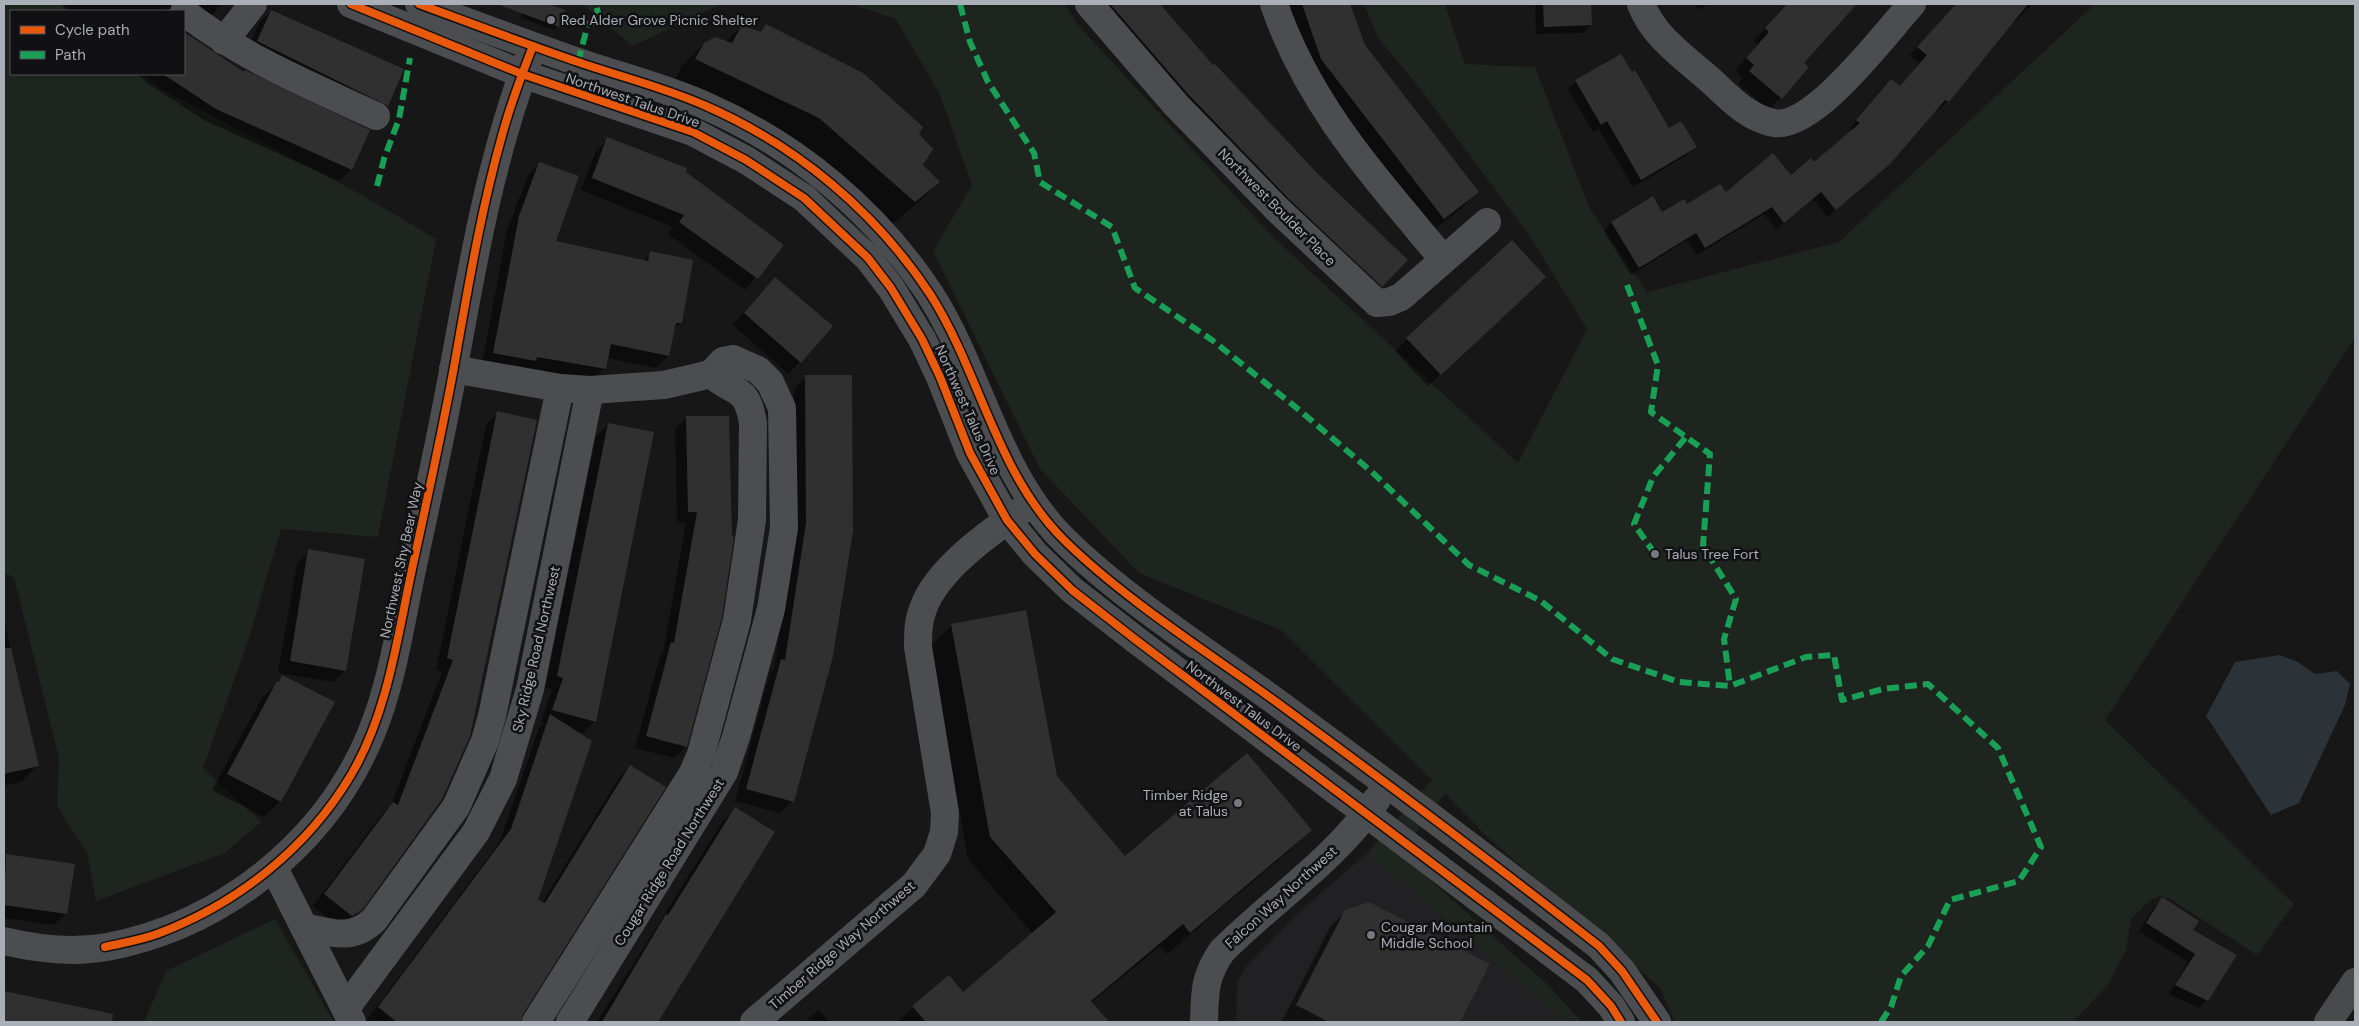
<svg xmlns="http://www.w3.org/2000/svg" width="2359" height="1026" viewBox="0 0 2359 1026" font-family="'DM Sans',sans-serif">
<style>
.built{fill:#212123}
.green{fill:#1e241e}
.water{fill:#2b3238}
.shadow{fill:#0007}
.building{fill:#303031}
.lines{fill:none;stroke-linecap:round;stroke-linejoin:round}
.minor{stroke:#4c4d50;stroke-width:28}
.major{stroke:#494a4c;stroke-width:28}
.quiet{stroke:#1a9f57;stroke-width:6;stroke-dasharray:12 6;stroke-linecap:butt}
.cycleway-casing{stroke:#111113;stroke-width:11}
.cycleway{stroke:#e8590c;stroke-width:8}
.poi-dot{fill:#76797f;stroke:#111113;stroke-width:2}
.labels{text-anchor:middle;stroke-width:5;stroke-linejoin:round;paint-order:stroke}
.poi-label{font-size:14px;fill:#a9aeb7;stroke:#111113;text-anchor:start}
.street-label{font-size:14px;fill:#a9aeb7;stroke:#111113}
</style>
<rect width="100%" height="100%" fill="#171717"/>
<polygon class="built" points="1367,853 1561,1015 1567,1022 1236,1022 1237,981 1246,967 1296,915"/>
<g class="green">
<polygon points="4,4 63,4 72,11 11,11 11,74 144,74 160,88 362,195 436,239 378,537 281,529 248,641 203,768 261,822 225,853 96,901 87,853 57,806 59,758 14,577 4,573"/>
<polygon points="582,4 721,4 633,46"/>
<polygon points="850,4 1064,4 1079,26 1273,237 1518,463 1587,329 1527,232 1418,86 1378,38 1364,4 1445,4 1465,64 1535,67 1590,209 1647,292 1839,242 2095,4 2355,4 2355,338 2105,720 2294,904 2257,955 2172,900 2161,896 2150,900 2131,919 2126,950 2108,985 2073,1022 1675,1022 1660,988 1484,834 1445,793 1401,854 1548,985 1582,1022 1567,1022 1367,853 1432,780 1281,630 1139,573 1040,469 933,251 972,185 940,95 896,19"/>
<polygon points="275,919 334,1022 144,1022 166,971"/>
</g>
<polygon class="water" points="2279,655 2296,661 2315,674 2337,671 2350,684 2345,705 2299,803 2271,815 2206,716 2235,662"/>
<g class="shadow">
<polygon points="60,4 222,4 201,26 172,8 167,9 167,11 68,11"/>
<polygon points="526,4 545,4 563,11 558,26 554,30 521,18"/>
<polygon points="1088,4 1159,4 1213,67 1381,286 1370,298"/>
<polygon points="1281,4 1349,4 1364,46 1477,192 1462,208 1428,234 1307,77"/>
<polygon points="1535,4 1590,4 1591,25 1583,33 1536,34"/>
<polygon points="1693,4 1707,4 1701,10"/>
<polygon points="1787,4 1856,4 1802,64 1807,68 1769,110 1738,83 1743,78 1735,71 1758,44 1754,41"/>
<polygon points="1956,4 2032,4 2016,21 2014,19 1948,101 1940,109 1937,107 1891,162 1828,217 1813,199 1776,229 1764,214 1697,255 1687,240 1631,275 1604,231 1611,223 1652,198 1662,214 1791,177 1814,163 1852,131 1850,129 1883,88 1899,88 1920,64 1910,55"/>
<polygon points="271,11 387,105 375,117 246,53 259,23"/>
<polygon points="742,26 760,33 767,26 918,134 921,166 939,182 916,204 892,224 674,82 681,67 704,44 726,42"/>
<polygon points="184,32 243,73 351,169 339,181 204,120 149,84 137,74 184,74"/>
<polygon points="1576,81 1668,130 1695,147 1687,155 1633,187 1598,128 1593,132 1568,89"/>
<polygon points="608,139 685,172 782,245 745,290 668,234 673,227 581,190 596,151"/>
<polygon points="540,163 555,242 643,261 651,253 681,323 673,330 668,356 656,368 607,358 605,368 593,380 482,365 507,230 528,175"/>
<polygon points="1533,289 1428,386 1395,351 1407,339"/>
<polygon points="764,290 800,362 788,374 733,325"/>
<polygon points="806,377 832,656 792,801 780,813 735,801 770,673 774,669 794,536 794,389"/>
<polygon points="498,413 469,735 362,908 339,927 313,906 381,815 391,805 442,672 436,670 486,425"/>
<polygon points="687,417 728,417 686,746 674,758 635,748 660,656 663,653 686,523 677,523 675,429"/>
<polygon points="608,424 595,721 583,733 577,732 536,900 542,903 619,778 630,766 522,1013 514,1022 370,1022 367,1020 499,843 539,728 544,723 541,722 552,689 545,688 596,436"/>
<polygon points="309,551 345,670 333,682 278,673 297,563"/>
<polygon points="4,619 37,766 21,782 4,786 7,755 4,755"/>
<polygon points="952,625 1056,777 1124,858 1310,830 1288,852 1167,954 1160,946 1091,1003 1107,1022 898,1022 913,1007 963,993 1033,934 968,859 930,647"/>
<polygon points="283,677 333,703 280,801 264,817 212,790 262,698"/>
<polygon points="735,809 773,832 656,1022 597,1022 723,821"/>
<polygon points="6,855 66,913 54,925 4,918 4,857"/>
<polygon points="2162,899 2191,930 2235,955 2207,1000 2199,1008 2169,994 2188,962 2139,931 2154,907"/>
<polygon points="1346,911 1489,964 1459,1022 1282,1021 1330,927"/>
<polygon points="4,992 113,1015 112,1022 4,1022"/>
<polygon points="819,1010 829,1022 804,1022"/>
</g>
<g class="building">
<polygon points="502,4 549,4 565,10 559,27 502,6"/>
<polygon points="1110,4 1160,4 1213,65 1215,64 1316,172 1408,260 1382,287 1288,198 1188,94"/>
<polygon points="1302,4 1350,4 1365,45 1479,192 1444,219 1321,59"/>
<polygon points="1543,4 1591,4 1592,25 1544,27"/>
<polygon points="1787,4 1857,4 1804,63 1809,67 1782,99 1749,71 1754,65 1746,58 1769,32 1765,28"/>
<polygon points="1956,4 2028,4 1949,102 1945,100 1891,163 1836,210 1821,192 1784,223 1772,207 1705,248 1696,233 1639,268 1611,222 1653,196 1662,212 1684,199 1687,204 1720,184 1726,192 1773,153 1791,175 1811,158 1814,162 1860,123 1856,120 1891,79 1900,86 1927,55 1917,47"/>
<polygon points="271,10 404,69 388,106 257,41"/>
<polygon points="766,24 863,73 923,127 919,134 933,149 923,165 940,182 915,202 819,118 695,59 704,43 715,37 732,43 742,25 761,32"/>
<polygon points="184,32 244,72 245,70 370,130 352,170 216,109 163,74 184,74"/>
<polygon points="1621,54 1632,72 1635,70 1669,128 1681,121 1697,147 1641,180 1607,121 1601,125 1575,80"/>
<polygon points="607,137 687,168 686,172 784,245 758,279 679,222 684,215 592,178"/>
<polygon points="539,162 579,176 556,241 648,261 650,251 693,260 682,323 676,323 669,356 611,344 606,369 537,357 536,361 493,353 519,216"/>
<polygon points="1512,240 1546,277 1441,375 1406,338"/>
<polygon points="775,277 833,326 801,363 744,313"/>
<polygon points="805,375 852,375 853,531 833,656 794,802 746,789 781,659 785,660 806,523"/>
<polygon points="497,411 537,420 470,736 442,799 363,909 352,916 324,894 393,802 398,805 453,660 447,658"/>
<polygon points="686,416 729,416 732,536 734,537 722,617 687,747 646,736 671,642 674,643 697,512 688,512"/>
<polygon points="608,423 654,432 596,722 552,710 563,678 557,676"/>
<polygon points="308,549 365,559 346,671 290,661"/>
<polygon points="1026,610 1057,776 1125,856 1247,753 1312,830 1190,933 1183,924 1091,1001 1109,1022 926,1022 912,1006 949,975 963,992 1056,912 990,837 951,624"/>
<polygon points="4,648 11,648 39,766 4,774"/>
<polygon points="282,675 335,702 281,802 227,774 277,681 279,682"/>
<polygon points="550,714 592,741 538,900 545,903 630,765 666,787 523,1014 521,1022 397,1022 378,1007 511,829"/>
<polygon points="735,807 775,832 658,1022 602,1022 666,914 668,915"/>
<polygon points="6,854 75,864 67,914 4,905"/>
<polygon points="2162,897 2199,921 2193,930 2237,955 2208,1001 2175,985 2195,954 2146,923"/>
<polygon points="1369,902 1490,964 1460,1022 1329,1022 1296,1005 1345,910"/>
<polygon points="4,991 113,1014 112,1022 4,1022"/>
</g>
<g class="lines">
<g class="minor">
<polyline points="351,4 522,74 693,132 746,160 804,198 868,258 891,288 922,339 940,377 970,453 1007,520 1035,554 1072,590 1136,640 1587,980 1611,1006 1621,1022"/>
<path d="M419,4C473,24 526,44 581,63C622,77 666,88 706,106C797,146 875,211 930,294C980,372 996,473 1064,540C1124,599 1206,651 1275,701C1384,781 1492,862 1599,946L1622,971L1657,1022"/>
<polyline points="1089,4 1176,105 1277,209 1377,303 1389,302 1401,297 1487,222"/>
<path d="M1274,4C1309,106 1375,177 1443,259"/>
<path d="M1641,4C1653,36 1684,57 1709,79C1729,97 1747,118 1774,123C1814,130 1886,32 1912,4"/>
<path d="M184,12C245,59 307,84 376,116"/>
<polyline points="224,41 253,4"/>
<polyline points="453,369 560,388 590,390 664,385 711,374 723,361 733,359 758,370 770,382 782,408 784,528 771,609 736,737 724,772 570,1022"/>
<polyline points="274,868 352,1022"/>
<path d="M304,927C332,933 352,941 374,920L456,807L485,741L492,716L560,388"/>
<path d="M4,941C37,949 73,953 107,947C223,925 326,843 371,734C393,681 401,620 413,565C427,499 442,433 454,366C473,261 491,157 529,57"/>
<polyline points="346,1008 476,832 503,779 530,689 590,390"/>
<path d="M536,1022L693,773L701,754L737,620L752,520L753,423C747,385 735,395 711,374"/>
<path d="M754,1022L914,885L937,854L944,832L945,813L918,647C918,634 918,621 923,609C936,570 989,533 1022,510"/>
<path d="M1204,1022C1205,992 1204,977 1222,951C1273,900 1335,860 1377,799"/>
</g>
<polyline class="major" points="2328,1022 2355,982"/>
<g class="quiet">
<polyline points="960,4 970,42 988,82 1034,153 1040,182 1112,227 1135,288 1212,340 1298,409 1372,472 1469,565 1541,601 1612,659 1679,682 1730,686 1806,657 1834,655 1842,700 1883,689 1928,684 1998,748 2041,847 2019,881 1950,900 1928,946 1901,976 1891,1007 1881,1022"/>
<polyline points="578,62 588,24 600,22 596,4"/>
<polyline points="377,186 384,159 399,119 410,58"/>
<polyline points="1627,285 1658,365 1651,412 1710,454 1703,546 1736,599 1724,639 1730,686"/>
<polyline points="1655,554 1634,524 1653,477 1686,437"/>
</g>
<g class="cycleway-casing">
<g id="cycleway">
<polyline points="351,4 522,74 693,132 746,160 804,198 868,258 891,288 922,339 940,377 970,453 1007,520 1035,554 1072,590 1136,640 1587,980 1611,1006 1621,1022"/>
<path d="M419,4C473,24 526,44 581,63C622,77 666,88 706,106C797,146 875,211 930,294C980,372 996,473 1064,540C1124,599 1206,651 1275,701C1384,781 1492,862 1599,946L1622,971L1657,1022"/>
<path d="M105,947C122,943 141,940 157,934C237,904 307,849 351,775C389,711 398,632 414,560C428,496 442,432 454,367C468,288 481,209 503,132C511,103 522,74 533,46"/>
</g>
</g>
<use href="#cycleway" class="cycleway"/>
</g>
<g class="poi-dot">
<circle cx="551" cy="20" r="5"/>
<circle cx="1655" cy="554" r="5"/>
<circle cx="1238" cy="803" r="5"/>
<circle cx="1371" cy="935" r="5"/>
</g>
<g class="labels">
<g class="poi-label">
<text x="561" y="25">Red Alder Grove Picnic Shelter</text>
<text x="1665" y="559">Talus Tree Fort</text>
<text x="1228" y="800" text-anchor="end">Timber Ridge<tspan x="1228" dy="16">at Talus</tspan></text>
<text x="1381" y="932">Cougar Mountain<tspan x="1381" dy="16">Middle School</tspan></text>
</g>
<g class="street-label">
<text transform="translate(633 100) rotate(19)" y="5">Northwest Talus Drive</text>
<text transform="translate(1277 207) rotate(45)" y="5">Northwest Boulder Place</text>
<text transform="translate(968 410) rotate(66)" y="5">Northwest Talus Drive</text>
<text transform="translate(401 560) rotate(-78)" y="5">Northwest Shy Bear Way</text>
<text transform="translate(536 649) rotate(-77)" y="5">Sky Ridge Road Northwest</text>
<text transform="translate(1244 706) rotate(37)" y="5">Northwest Talus Drive</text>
<text transform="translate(669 862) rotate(-58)" y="5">Cougar Ridge Road Northwest</text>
<text transform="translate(1281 897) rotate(-42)" y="5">Falcon Way Northwest</text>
<text transform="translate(842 945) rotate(-41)" y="5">Timber Ridge Way Northwest</text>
</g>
</g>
<rect width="2359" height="1026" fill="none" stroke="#a9aeb7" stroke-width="10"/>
<rect x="10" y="10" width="175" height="65" fill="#111113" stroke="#4e5055"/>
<rect x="20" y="26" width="25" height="8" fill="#e8590c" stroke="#4e5055"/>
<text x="55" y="35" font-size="15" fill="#a9aeb7">Cycle path</text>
<rect x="20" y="51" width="25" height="8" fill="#1a9f57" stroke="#4e5055"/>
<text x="55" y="60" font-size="15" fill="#a9aeb7">Path</text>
</svg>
